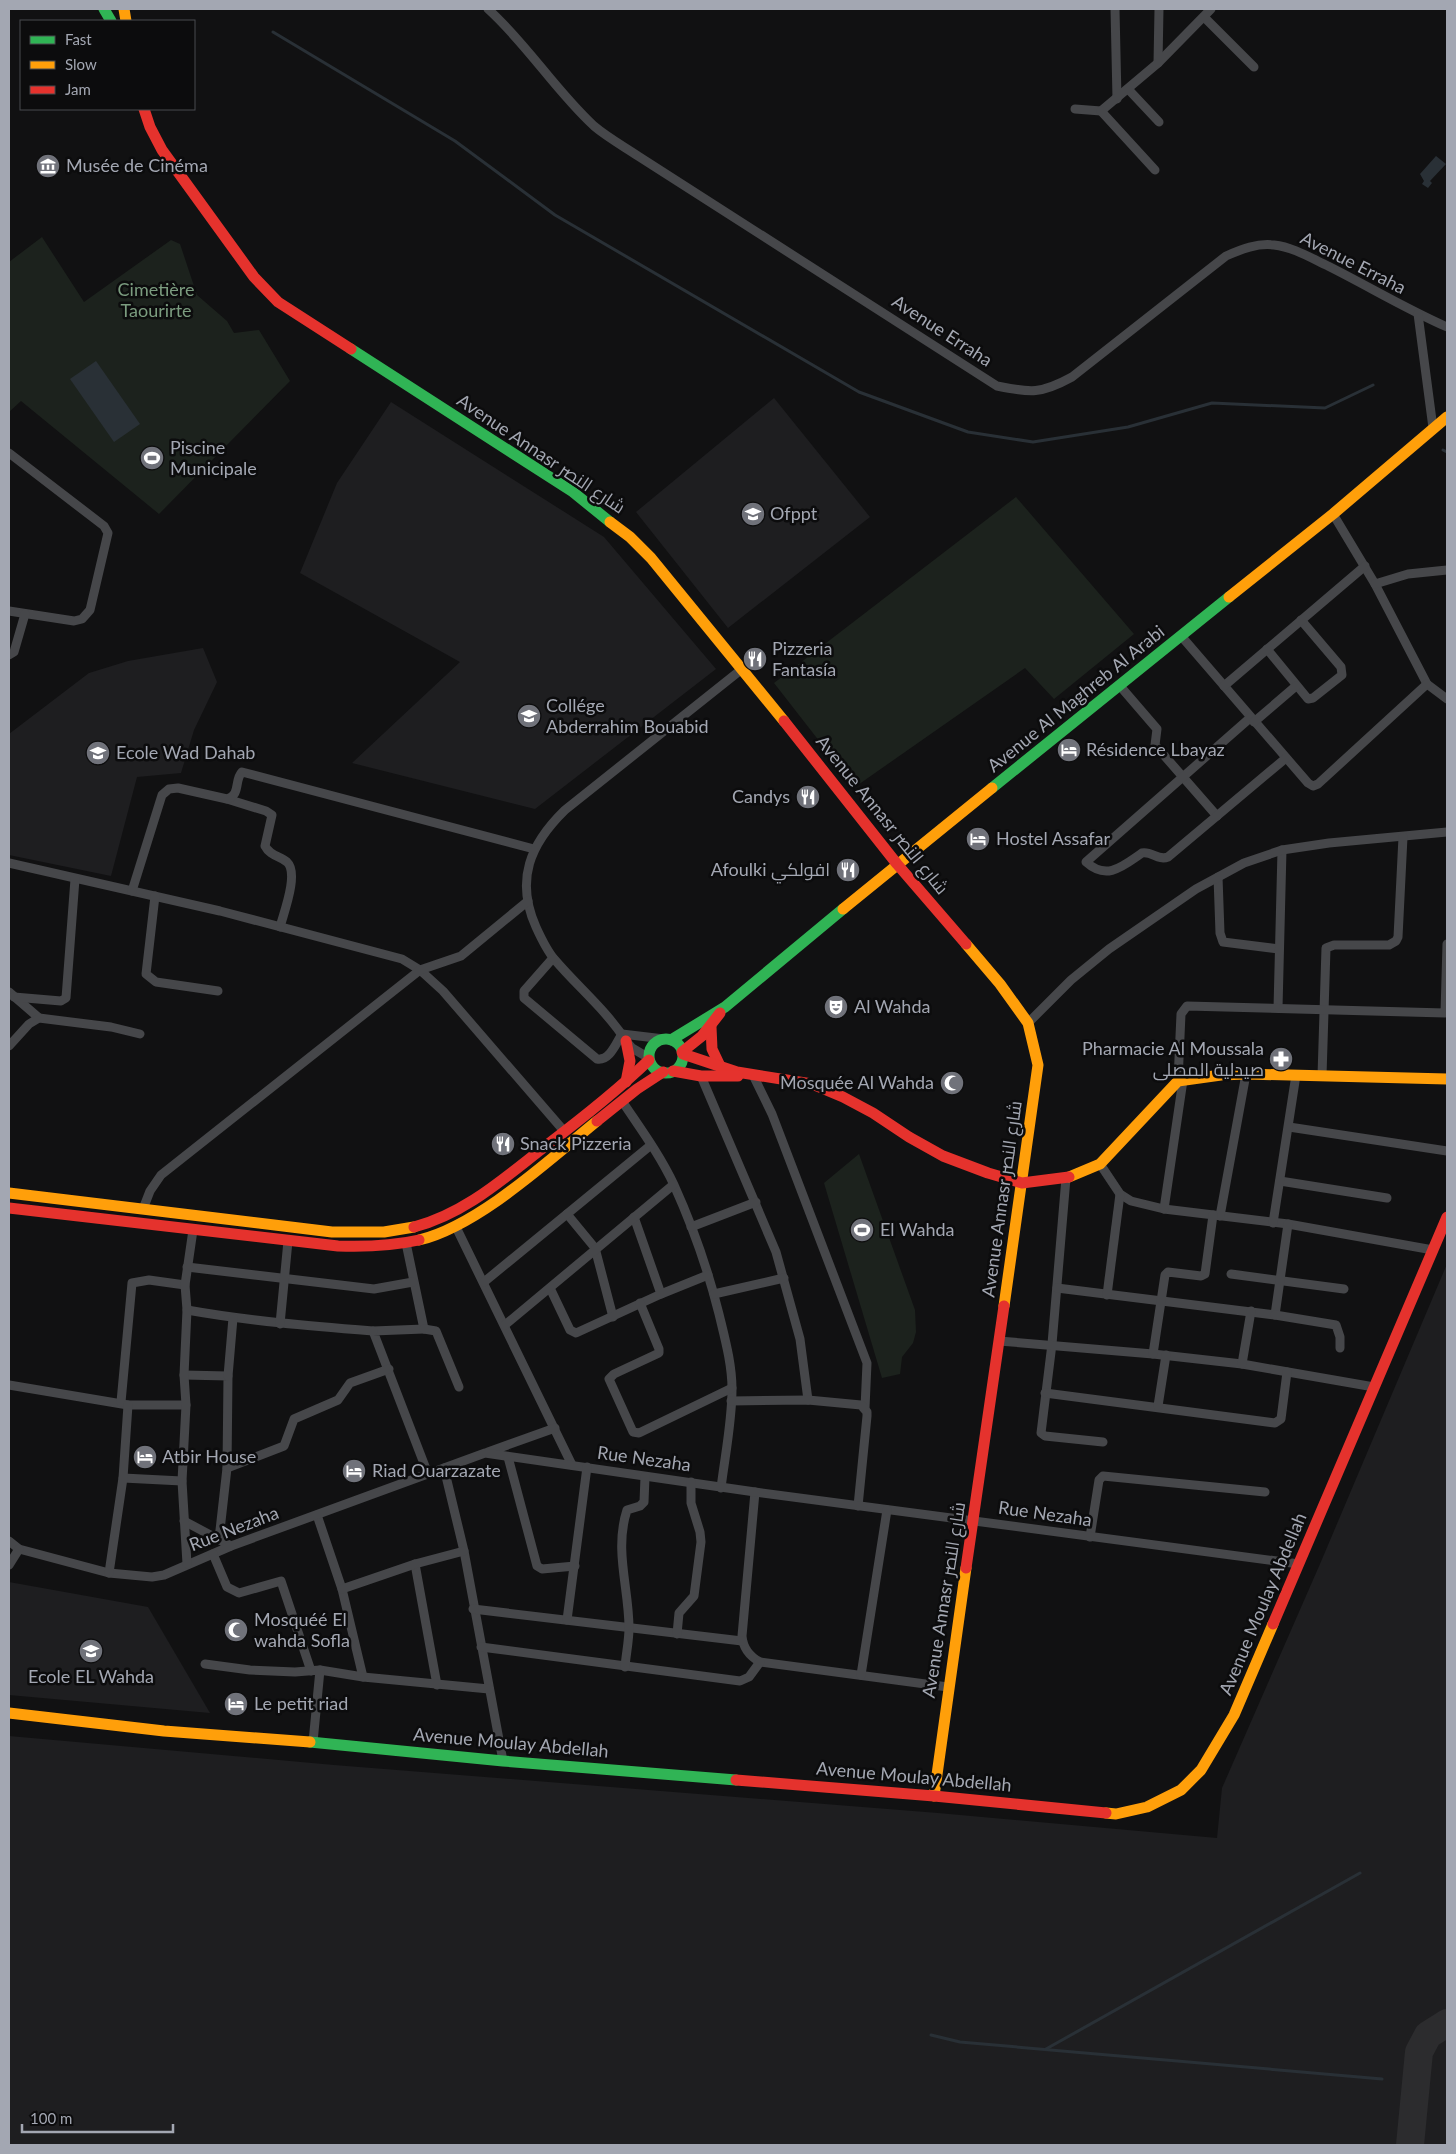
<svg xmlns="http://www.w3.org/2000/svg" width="1456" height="2154" viewBox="0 0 1456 2154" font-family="Lato,Cairo,sans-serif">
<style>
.built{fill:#1e1e20}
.green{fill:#1c221d}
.water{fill:#293036}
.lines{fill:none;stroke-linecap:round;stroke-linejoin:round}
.stream{stroke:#293036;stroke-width:3}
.taxiway{stroke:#2c2c2e;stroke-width:28}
.street{stroke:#46474a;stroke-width:9}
.fast{stroke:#30b455;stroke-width:11}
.slow{stroke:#ff9f0a;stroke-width:11}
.jam{stroke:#e5322d;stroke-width:11}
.labels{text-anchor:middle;stroke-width:5;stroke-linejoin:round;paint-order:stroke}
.poi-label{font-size:18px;fill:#a3a7b2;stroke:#0c0c0d;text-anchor:start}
.street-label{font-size:18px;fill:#a3a7b2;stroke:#0c0c0d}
.park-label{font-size:18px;fill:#7b9c7f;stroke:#0c0c0d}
</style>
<rect width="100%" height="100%" fill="#111112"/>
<g class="built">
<polygon points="774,398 870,517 728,628 636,512"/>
<polygon points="391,402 604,537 716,669 535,809 352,763 460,662 300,573 337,483"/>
<polygon points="203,648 217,682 194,730 181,773 137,777 111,876 9,855 9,734 89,673 128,661"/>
<polygon points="1447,1264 1447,2145 9,2145 9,1736 334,1765 938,1813 1217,1838 1222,1788 1320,1564"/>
<polygon points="9,1582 148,1607 210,1713 9,1695"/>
</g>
<g class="green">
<polygon points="42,237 84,302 171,240 180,244 197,295 227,321 234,333 259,330 290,381 159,514 21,401 9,412 9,262"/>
<polygon points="1016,497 1134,634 1054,699 1025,668 855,787 774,683"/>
<polygon points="859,1154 915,1310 916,1332 913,1343 902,1357 900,1374 882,1378 824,1183"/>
</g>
<g class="water">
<polygon points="1436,156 1446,164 1430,181 1432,183 1428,188 1422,184 1424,181 1420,174"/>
<polygon points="96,361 140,424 114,442 70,379"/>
</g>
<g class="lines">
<g class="stream">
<polyline points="273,32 455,141 555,215 859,392 968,432 1033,442 1128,427 1212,403 1325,408 1373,385"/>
<polyline points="1443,450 1447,452"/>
<polyline points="931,2035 960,2042 1382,2079"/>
<polyline points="1046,2049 1360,1873"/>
</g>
<polyline class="taxiway" points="1410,2145 1419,2052 1428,2035 1447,2023"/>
<g class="street">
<path d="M488,9C527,44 555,90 594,126C607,137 623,146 638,156L997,386C1031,393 1041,394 1072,377L1226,256C1242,249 1257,243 1274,245C1293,247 1311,258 1328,266C1368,286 1406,309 1447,327"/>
<polyline points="1115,9 1117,99"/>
<polyline points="1204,17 1254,67"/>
<polyline points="1158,63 1159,9"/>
<polyline points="1128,89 1159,122"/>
<polyline points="1075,109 1101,111 1158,63 1211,9"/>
<polyline points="1101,111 1155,170"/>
<polyline points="1418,314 1433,428"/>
<polyline points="9,453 104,526 108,533 90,610 82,619 74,621 9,611"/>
<polyline points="1333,514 1375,584 1427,684 1447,699"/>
<polyline points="1375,584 1408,574 1447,570"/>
<polyline points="1182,637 1308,783 1313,786 1318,784 1427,684"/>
<polyline points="1267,649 1308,699 1313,698 1342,675 1341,667 1301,620"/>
<polyline points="9,655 14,652 25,614"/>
<polyline points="1120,686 1157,729 1155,745 1217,816"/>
<polyline points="1224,686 1365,566"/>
<path d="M1250,718L1086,862C1107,881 1123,866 1142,853C1152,851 1158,861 1168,857L1286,758"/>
<polyline points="1254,722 1296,686"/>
<path d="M227,799L266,811L272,815L265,846C270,856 280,856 287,862C299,873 284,912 280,927"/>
<polyline points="9,863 220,911 402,959 420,970 443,991 564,1131"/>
<polyline points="1218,877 1220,933 1223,942 1279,949"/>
<path d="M132,891L162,795L169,789L178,788L227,799C241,795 234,780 242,772L534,849"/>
<polyline points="155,896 146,974 156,982 218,991"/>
<path d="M553,958L524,991V998L597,1059C610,1061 616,1043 622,1034"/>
<polyline points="9,992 39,1018"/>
<polyline points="14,997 61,1001 66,998 75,879"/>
<polyline points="1278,1008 1282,850"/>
<polyline points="1028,1023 1071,980 1109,949 1196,889 1244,863 1282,850 1329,843 1447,832"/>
<polyline points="622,1034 664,1039"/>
<polyline points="9,1046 29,1024 39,1018 111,1027 140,1034"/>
<path d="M649,1058L632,1048L626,1041C607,1011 578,987 555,960C547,951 541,938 536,927C515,880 530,844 565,810L742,669"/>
<polyline points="753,1075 772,1114 867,1363 865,1408"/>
<polyline points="701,1076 776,1252 800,1339 808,1400"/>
<polyline points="1322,1076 1326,948 1334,945 1389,945 1396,941 1398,937 1403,837"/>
<polyline points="1178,1081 1181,1014 1187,1006 1445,1013 1447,944"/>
<path d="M622,1101C640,1128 660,1155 674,1185C693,1227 708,1270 719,1314C725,1339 732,1364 732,1389C732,1422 725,1455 721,1488"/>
<polyline points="1289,1127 1447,1151"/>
<polyline points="1100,1164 1120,1194 1131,1201 1164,1209 1288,1224 1433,1250"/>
<polyline points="1066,1178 1052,1344 1041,1433 1045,1436 1103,1442"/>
<polyline points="1280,1181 1387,1198"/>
<polyline points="143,1209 150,1191 161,1175 420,970 461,956 528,901"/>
<polyline points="1164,1209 1183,1080"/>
<polyline points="567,1214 595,1248 613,1317"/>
<polyline points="1220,1216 1246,1074"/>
<polyline points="634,1217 661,1294"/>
<polyline points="1273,1223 1296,1075"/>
<polyline points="456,1227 572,1465"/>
<polyline points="691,1227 756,1202"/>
<polyline points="406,1243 424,1329 373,1331 428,1474"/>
<polyline points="187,1267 374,1289 413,1282"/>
<polyline points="1231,1274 1344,1289"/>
<polyline points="484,1282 651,1145"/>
<polyline points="550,1288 570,1330 576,1333 661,1294 708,1275"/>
<polyline points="1057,1288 1275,1315 1288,1224"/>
<polyline points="714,1294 784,1278"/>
<polyline points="1107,1295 1120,1194"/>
<polyline points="640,1303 659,1349 659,1353 614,1374 609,1379 633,1432 639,1433 732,1388"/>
<path d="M187,1310C249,1321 310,1326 373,1331"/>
<polyline points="1275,1315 1336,1325 1340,1337 1340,1348"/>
<polyline points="280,1324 288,1241"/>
<polyline points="505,1325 673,1185"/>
<polyline points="424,1329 436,1331 459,1387"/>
<polyline points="999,1341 1153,1354 1242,1364 1374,1387"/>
<polyline points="1153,1354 1165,1275 1168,1272 1201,1276 1205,1274 1213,1215"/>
<polyline points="1242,1364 1251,1311"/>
<polyline points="184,1375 228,1376 227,1468 219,1539"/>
<polyline points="228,1376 233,1318"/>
<polyline points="9,1385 128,1405 186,1405"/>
<polyline points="1045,1393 1275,1423 1281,1419 1287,1372"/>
<polyline points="731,1401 808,1400 861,1405 867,1412 867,1416 858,1506"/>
<polyline points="121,1402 132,1283 149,1280 185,1285"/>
<polyline points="1158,1406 1166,1355"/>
<polyline points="488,1452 555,1428"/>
<polyline points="508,1457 537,1566 542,1569 575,1566"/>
<polyline points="227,1468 284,1446 294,1419 338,1400 350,1383 389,1369"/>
<polyline points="444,1468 464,1551 503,1761"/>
<polyline points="123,1478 182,1481"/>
<path d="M755,1492L742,1636C743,1648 749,1656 760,1662L948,1687"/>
<polyline points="317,1515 342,1589 363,1677"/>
<polyline points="184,1521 231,1546"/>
<polyline points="1090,1537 1099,1480 1103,1476 1265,1492"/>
<polyline points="9,1541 19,1549 109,1573 152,1577 164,1575 231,1546 485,1453 755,1492 1299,1564"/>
<polyline points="213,1554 227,1587 239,1593 281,1581 311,1671"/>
<polyline points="187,1564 182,1481 186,1405 184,1375 187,1310 185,1285 193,1230"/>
<polyline points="415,1564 437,1685"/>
<polyline points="9,1565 19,1549"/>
<polyline points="109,1573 123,1478 128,1405"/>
<polyline points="342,1589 415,1564 464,1551"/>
<polyline points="473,1609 742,1641"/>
<polyline points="567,1620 587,1467"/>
<polyline points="677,1634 679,1613 694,1596 701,1542 700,1532 691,1503 691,1482"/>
<polyline points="481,1647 740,1681 749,1677 760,1662"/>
<polyline points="205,1664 250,1670 295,1672 320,1670 363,1677 489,1689"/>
<path d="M625,1667C626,1654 629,1641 629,1628C629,1588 614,1550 627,1510L640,1506L644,1502L645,1477"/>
<polyline points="861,1675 887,1510"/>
<polyline points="313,1742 320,1670"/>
</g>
<g class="fast">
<polyline points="104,9 111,21"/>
<polyline points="351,349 573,492 610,522"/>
<polyline points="992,788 1229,597"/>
<circle cx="666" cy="1056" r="17"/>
<polyline points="671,1040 725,1007 843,909"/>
<polyline points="310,1742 503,1761 736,1780"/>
</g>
<g class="slow">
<polyline points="124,9 126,21"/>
<polyline points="610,522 630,537 651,558 784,721"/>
<polyline points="1229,597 1333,514 1447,417"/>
<polyline points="843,909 992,788"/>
<polyline points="966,944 1000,984 1028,1023 1038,1065 1004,1306"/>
<polyline points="1069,1177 1100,1164 1178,1081 1221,1075 1246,1074 1447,1079"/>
<polyline points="9,1193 332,1232 384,1232 414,1227"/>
<path d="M419,1240C478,1226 549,1160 597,1121"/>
<polyline points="9,1713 164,1731 310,1742"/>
<polyline points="934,1796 966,1568"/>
<polyline points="1106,1813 1116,1814 1147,1807 1181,1790 1201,1770 1234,1715 1273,1624"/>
</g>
<g class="jam">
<polyline points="144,109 150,127 162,150 254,277 278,302 351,349"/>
<polyline points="784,721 897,864 966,944"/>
<polyline points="711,1027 712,1049 721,1068"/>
<polyline points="626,1041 630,1061 626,1082"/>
<polyline points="682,1052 702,1036 720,1013"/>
<polyline points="683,1054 737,1072 812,1084 843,1097 873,1113 909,1137 943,1156 988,1173 1022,1183 1069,1177"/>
<polyline points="673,1071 701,1076 738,1076"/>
<polyline points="597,1121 637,1089 663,1072"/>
<path d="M9,1208L338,1246C366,1247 392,1246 419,1240"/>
<path d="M414,1227C464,1214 503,1179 543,1148C580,1120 616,1092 649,1060"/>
<polyline points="966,1568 1004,1306"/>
<polyline points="1273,1624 1447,1217"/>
<polyline points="736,1780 934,1796 1106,1813"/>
</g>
</g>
<defs>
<g id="museum-disc" transform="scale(1.25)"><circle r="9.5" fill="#70727a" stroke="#0c0c0d"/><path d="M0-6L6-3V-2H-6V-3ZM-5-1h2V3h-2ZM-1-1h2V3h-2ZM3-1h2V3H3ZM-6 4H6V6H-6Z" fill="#fff"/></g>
<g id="stadium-disc" transform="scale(1.25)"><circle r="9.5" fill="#70727a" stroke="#0c0c0d"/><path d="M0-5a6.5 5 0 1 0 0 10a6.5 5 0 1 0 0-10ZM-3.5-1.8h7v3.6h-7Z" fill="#fff"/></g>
<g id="university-disc" transform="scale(1.25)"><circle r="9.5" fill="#70727a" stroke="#0c0c0d"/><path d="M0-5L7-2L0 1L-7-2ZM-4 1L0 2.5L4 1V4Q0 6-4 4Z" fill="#fff"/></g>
<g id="restaurant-disc" transform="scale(1.25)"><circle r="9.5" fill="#70727a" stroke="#0c0c0d"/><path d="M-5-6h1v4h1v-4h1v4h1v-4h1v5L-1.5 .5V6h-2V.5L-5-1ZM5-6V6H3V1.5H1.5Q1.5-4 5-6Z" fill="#fff"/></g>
<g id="hotel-disc" transform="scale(1.25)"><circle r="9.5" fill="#70727a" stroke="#0c0c0d"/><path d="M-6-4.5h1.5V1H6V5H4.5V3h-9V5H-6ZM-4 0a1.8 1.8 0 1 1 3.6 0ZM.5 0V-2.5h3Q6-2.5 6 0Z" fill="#fff"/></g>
<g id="theatre-disc" transform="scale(1.25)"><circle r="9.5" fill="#70727a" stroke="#0c0c0d"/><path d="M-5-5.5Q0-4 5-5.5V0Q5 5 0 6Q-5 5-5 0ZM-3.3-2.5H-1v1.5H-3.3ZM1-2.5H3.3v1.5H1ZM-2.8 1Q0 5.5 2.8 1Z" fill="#fff"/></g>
<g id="pharmacy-disc" transform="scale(1.25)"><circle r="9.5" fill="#70727a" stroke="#0c0c0d"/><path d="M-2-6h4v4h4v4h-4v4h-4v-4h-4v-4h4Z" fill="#fff"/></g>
<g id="mosque-disc" transform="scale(1.25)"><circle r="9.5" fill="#70727a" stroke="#0c0c0d"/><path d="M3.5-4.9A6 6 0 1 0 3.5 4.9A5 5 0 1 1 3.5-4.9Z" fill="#fff"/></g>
<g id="school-disc" transform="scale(1.25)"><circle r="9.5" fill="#70727a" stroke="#0c0c0d"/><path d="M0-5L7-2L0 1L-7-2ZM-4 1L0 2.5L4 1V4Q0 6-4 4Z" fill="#fff"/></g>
</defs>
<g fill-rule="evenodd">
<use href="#museum-disc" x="48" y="166"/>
<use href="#stadium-disc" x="152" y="458"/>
<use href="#university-disc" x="753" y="514"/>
<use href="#restaurant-disc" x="755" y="659"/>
<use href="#university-disc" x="529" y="716"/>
<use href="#hotel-disc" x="1069" y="750"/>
<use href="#university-disc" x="98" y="753"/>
<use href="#restaurant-disc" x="808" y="797"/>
<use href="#hotel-disc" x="978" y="839"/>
<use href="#restaurant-disc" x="848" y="870"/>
<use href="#theatre-disc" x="836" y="1007"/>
<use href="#pharmacy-disc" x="1281" y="1059"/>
<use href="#mosque-disc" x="952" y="1083"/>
<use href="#restaurant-disc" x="503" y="1144"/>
<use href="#stadium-disc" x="862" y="1230"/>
<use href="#hotel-disc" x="145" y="1457"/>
<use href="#hotel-disc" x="354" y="1471"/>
<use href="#mosque-disc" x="236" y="1630"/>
<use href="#school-disc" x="91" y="1651"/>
<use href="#hotel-disc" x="236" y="1704"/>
</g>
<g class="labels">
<g class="poi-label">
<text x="66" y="172">Musée de Cinéma</text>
<text x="170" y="454">Piscine<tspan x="170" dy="21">Municipale</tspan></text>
<text x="770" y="520">Ofppt</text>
<text x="772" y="655">Pizzeria<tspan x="772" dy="21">Fantasía</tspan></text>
<text x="546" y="712">Collége<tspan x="546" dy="21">Abderrahim Bouabid</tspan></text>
<text x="1086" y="756">Résidence Lbayaz</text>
<text x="116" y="759">Ecole Wad Dahab</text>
<text x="790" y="803" text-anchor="end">Candys</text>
<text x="996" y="845">Hostel Assafar</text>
<text x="830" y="876" text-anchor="end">Afoulki افولكي</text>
<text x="854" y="1013">Al Wahda</text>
<text x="1264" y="1055" text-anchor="end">Pharmacie Al Moussala<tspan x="1264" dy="21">صيدلية المصلى</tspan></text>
<text x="934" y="1089" text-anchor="end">Mosquée Al Wahda</text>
<text x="520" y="1150">Snack Pizzeria</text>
<text x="880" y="1236">El Wahda</text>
<text x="162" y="1463">Atbir House</text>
<text x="372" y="1477">Riad Ouarzazate</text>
<text x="254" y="1626">Mosquéé El<tspan x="254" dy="21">wahda Sofla</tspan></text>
<text x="91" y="1683" text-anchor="middle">Ecole EL Wahda</text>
<text x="254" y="1710">Le petit riad</text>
</g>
<g class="street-label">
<text transform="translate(1353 263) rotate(27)" y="6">Avenue Erraha</text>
<text transform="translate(942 331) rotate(33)" y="6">Avenue Erraha</text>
<text transform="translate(541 454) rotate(34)" y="6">Avenue Annasr شارع النصر</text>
<text transform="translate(1076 699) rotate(-39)" y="6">Avenue Al Maghreb Al Arabi</text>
<text transform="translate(882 815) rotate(51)" y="6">Avenue Annasr شارع النصر</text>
<text transform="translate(1002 1199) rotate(-82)" y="6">Avenue Annasr شارع النصر</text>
<text transform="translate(644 1459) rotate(8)" y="6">Rue Nezaha</text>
<text transform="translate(1045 1514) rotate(8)" y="6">Rue Nezaha</text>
<text transform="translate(234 1529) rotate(-21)" y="6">Rue Nezaha</text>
<text transform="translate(944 1600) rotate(-81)" y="6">Avenue Annasr شارع النصر</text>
<text transform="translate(1263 1604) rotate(-67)" y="6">Avenue Moulay Abdellah</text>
<text transform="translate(511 1743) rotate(5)" y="6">Avenue Moulay Abdellah</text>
<text transform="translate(914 1777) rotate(5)" y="6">Avenue Moulay Abdellah</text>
</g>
<g class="park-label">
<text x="156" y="296">Cimetière<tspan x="156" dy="21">Taourirte</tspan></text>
</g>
</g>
<rect width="1456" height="2154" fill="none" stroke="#a3a7b2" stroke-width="20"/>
<rect x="20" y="20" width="175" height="90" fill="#0c0c0d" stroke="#484a4f"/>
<rect x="30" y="36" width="25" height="8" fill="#30b455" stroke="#484a4f"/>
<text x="65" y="45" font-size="15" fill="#a3a7b2">Fast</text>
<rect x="30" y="61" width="25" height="8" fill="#ff9f0a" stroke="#484a4f"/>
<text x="65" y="70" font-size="15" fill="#a3a7b2">Slow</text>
<rect x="30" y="86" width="25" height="8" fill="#e5322d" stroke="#484a4f"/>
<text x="65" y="95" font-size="15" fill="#a3a7b2">Jam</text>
<path d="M22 2124v8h151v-8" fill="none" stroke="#a3a7b2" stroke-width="2.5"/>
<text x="30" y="2124" font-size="15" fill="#a3a7b2" stroke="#0c0c0d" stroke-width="4" paint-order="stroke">100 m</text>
</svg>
